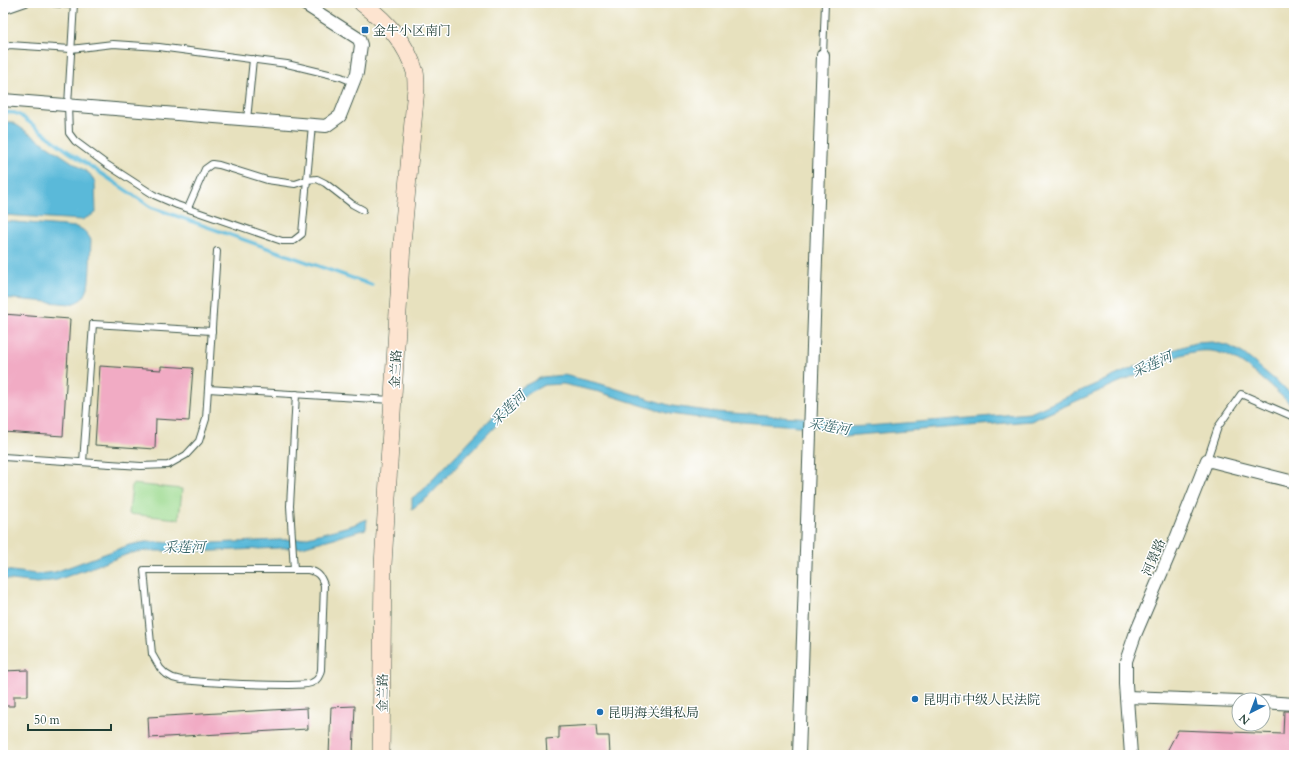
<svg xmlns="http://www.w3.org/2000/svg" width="1297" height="758" viewBox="0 0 1297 758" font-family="Cardo,'Noto Serif SC',serif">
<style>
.green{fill:#9cda8f;stroke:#5e8c62}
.water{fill:#5ab9d9;stroke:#3c7b86}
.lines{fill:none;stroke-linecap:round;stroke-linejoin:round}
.stream{stroke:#5ab9d9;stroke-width:3.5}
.building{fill:#f1abc4}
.lane-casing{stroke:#3d5649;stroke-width:8}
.street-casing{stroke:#3d5649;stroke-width:14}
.secondary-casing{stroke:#3d5649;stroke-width:18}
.lane{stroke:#fff;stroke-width:6}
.street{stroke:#fff;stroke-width:12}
.secondary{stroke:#fde4d0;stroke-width:17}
.poi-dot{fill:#1f6fb2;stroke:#fff;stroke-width:1.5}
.labels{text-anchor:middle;stroke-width:3;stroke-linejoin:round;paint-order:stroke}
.poi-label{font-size:13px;fill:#1f3d34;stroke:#fff;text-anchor:start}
.street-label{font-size:13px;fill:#1f3d34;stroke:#fff}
.water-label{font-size:14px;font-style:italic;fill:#316266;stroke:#fff}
</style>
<rect width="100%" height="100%" fill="#fff"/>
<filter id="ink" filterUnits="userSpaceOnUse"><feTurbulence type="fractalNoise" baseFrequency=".025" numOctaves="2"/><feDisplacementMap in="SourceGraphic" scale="8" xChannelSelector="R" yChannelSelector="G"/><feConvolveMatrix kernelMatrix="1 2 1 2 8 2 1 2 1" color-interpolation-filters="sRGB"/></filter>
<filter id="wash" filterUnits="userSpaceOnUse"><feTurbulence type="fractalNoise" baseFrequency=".012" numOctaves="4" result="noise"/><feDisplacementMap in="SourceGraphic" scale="16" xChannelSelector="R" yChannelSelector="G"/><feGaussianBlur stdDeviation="0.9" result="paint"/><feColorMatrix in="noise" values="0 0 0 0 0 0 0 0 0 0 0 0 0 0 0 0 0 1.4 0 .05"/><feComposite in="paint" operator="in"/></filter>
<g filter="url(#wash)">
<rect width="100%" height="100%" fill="#e7e1be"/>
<polygon class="green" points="132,484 182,489 179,519 129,514"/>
<g class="water">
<polygon points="3,122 12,122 90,174 95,182 96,213 82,220 3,215"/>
<path d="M3,221L76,227C84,229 87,233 91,240C90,251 91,284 86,293C83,300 77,302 71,304L3,298Z"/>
<path d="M1212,342L1229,346L1244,354L1294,396V407C1272,388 1240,354 1211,351C1200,350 1191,352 1181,355L1031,421L869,434L844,436L826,428L715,420L670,414L599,392L563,384L544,385L525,395L443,481L428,497L412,509V498L422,491L437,475L520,388L542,377L564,375L601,384L672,406L715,412L828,419L845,427L868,426L1030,413L1178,348L1195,343Z"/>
<polygon points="367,519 366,529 302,547 214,551 146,551 131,553 57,580 37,583 3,579 3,570 37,574 55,572 129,545 145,542 213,543 300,539 353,525"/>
</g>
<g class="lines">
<polyline class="stream" points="3,112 15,113 21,116 69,152 151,207 372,285"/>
</g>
<g id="blocks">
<g class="building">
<polygon points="3,314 70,319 63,436 3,432"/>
<polygon points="100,366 161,370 161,366 193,368 189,421 156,419 155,449 95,445"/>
<polygon points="28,670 28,696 14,696 14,706 3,706 3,671"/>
<polygon points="355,706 353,755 329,755 331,707"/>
<polygon points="307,708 308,729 149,738 148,717"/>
<polygon points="1284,711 1294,711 1294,755 1165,755 1178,730 1283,734"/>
<polygon points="596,725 597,736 609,736 610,755 547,755 546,739 559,738 559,727"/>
</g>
</g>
</g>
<g filter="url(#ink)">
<use href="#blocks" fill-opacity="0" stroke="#3d5649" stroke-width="1"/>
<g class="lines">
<g class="lane-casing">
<g id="lane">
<polyline points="52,3 74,5"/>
<polyline points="74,3 68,105 69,133 75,141 106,164 154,195 177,205 282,241 293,241 302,234 312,125"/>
<polyline points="3,11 26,3"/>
<polyline points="3,48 9,45 71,49 113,44 159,47 287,64 341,77 353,82"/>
<polyline points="823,55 825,3"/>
<polyline points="247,120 253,59"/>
<polyline points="188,208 205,169 212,164 219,165 267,180 295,184 307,180 317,179 325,183 352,204 363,210"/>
<polyline points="208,389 392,400"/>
<polyline points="3,457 141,466 168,465 186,455 199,441 206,419 217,251"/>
<polyline points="1207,460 1218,427 1241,394 1294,417"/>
<polyline points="83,462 93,324 212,331"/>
<path d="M144,570H308C318,572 321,576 324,585L321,670C320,675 318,680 313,682C307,686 296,684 289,685C252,685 217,683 181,680L173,678L166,674L160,668L152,654Z"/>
<polyline points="294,570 290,506 296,394"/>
</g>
</g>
<g class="street-casing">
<g id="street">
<polyline points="3,100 326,126 340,116 357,73 361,45 359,39 303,3"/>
<polyline points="1127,697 1239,701"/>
<polyline points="1263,702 1294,704"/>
<polyline points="799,755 823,55"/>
<polyline points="1131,755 1126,684 1126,661 1135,635 1175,541 1207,460 1294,482"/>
</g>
</g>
<g class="secondary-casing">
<path id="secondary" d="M362,3C385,20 407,44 415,72C416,77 416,83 416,88L402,244L383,565L381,755"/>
</g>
<use href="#lane" class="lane"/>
<use href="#street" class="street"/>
<use href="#secondary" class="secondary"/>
</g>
</g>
<g class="poi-dot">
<rect x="361" y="26" width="8" height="8" rx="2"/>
<circle cx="915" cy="699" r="4"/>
<circle cx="600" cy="712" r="4"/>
</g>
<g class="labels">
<g class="poi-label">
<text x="373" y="35">金牛小区南门</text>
<text x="923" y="704">昆明市中级人民法院</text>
<text x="608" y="717">昆明海关缉私局</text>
</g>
<g class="street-label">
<text transform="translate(395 369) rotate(-87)" y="5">金兰路</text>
<text transform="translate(1153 557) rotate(-67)" y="5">河景路</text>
<text transform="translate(382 693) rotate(-89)" y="5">金兰路</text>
</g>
<g class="water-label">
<text transform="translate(1152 364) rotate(-24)" y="5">采莲河</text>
<text transform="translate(508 408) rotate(-44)" y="5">采莲河</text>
<text transform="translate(829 426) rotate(10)" y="5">采莲河</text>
<text x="184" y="552">采莲河</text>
</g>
</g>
<rect width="1297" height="758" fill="none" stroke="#fff" stroke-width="16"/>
<g transform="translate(1251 712) rotate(222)"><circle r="19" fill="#ffffff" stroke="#a5b1ae"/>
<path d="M0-3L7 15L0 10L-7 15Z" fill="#1f6fb2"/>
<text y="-6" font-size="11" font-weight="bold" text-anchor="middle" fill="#1f3d34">N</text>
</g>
<path d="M28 724v6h83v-6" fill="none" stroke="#1f3d34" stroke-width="2"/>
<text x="34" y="724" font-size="12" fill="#1f3d34" stroke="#ffffff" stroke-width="3" paint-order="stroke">50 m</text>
</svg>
